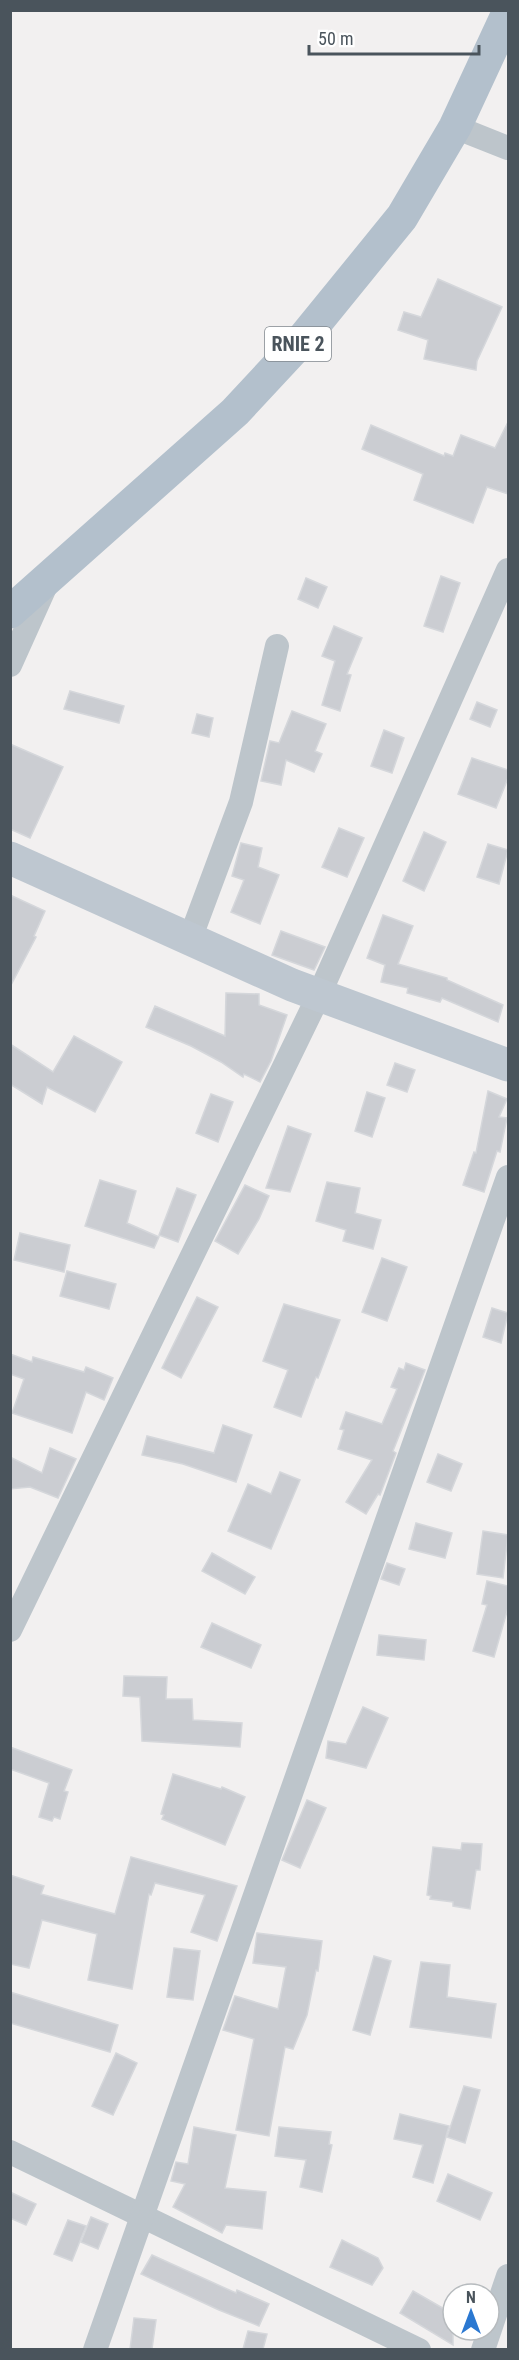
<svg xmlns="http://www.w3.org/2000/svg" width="519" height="2360" viewBox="0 0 519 2360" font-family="'Roboto Condensed',sans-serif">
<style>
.building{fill:#cbcdd2;stroke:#d5d7db;stroke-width:1.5}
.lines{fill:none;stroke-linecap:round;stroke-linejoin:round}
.street{stroke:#bdc5cb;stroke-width:24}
.secondary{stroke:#bec7d0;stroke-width:33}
.primary{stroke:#b3c0cc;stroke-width:33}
.labels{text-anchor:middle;stroke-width:4.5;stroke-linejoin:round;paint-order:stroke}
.shield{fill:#fff;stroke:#80878d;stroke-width:1.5}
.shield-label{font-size:20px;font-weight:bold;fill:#4a545c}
</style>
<rect width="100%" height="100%" fill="#f2f0f0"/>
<g class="building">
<polygon points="438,279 502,307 477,361 476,370 424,359 428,340 398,330 404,312 421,317"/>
<polygon points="508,422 508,494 487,487 473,523 414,500 423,474 362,449 371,425 444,456 445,453 453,456 461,435 495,448"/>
<polygon points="441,576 460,583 443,632 424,626"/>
<polygon points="306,578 327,587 318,608 298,599"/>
<polygon points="334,626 362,638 347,674 351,675 340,711 322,705 335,661 322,656"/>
<polygon points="70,691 124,706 119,723 64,709"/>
<polygon points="477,702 497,710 490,727 470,719"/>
<polygon points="292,711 326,724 315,751 322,754 314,772 286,760 281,785 261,781 270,741 279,743"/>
<polygon points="197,714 213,718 209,737 192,733"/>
<polygon points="384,730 404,738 392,773 371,766"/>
<polygon points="10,744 63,767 30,838 10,829"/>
<polygon points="472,758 508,770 508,778 496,808 458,794"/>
<polygon points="339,828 364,838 347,877 322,867"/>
<polygon points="424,832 446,842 424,891 403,881"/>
<polygon points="241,843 262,848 258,867 279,875 260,924 231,912 244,880 232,876"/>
<polygon points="488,844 508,850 499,884 477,877"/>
<polygon points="10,895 45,911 34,936 36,937 10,987"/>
<polygon points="383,915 413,926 398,964 447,978 447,980 503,1005 498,1022 442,998 440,1002 407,993 408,988 381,982 385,965 367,958"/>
<polygon points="281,931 325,947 314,970 272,955"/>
<polygon points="226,993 259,994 259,1005 287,1015 271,1061 260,1082 244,1074 243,1077 221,1062 191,1046 146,1027 155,1006 225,1036"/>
<polygon points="74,1036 122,1062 95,1112 47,1087 42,1104 10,1084 10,1044 53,1072"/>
<polygon points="395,1063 415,1070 407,1092 387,1085"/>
<polygon points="488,1091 507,1099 499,1117 507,1118 500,1152 497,1151 484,1192 463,1185 474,1152 476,1153"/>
<polygon points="367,1092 385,1098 372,1137 355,1131"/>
<polygon points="211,1094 233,1102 218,1142 196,1133"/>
<polygon points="288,1126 311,1134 290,1192 266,1188"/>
<polygon points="100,1180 136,1191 127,1223 159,1237 154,1248 85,1226"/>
<polygon points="327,1182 360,1188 355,1213 381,1220 373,1249 343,1241 346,1230 316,1221"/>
<polygon points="245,1185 269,1196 259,1219 238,1254 215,1241"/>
<polygon points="177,1188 196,1195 178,1242 159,1235"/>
<polygon points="20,1233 70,1245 64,1272 14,1260"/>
<polygon points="382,1258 407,1267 387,1321 362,1312"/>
<polygon points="67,1271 116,1284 109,1309 60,1296"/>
<polygon points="197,1297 218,1307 181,1378 162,1368"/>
<polygon points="284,1304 340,1320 318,1378 316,1377 301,1417 274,1407 288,1370 263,1361"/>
<polygon points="492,1308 508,1313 501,1343 483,1337"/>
<polygon points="10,1354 32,1362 33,1357 84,1372 86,1367 113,1378 104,1400 86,1392 72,1433 12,1413 24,1379 10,1374"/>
<polygon points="406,1363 425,1370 393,1451 396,1453 380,1495 378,1494 366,1514 346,1502 372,1460 338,1449 344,1430 340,1429 346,1412 382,1424 397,1389 391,1387 399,1368 404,1370"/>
<polygon points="223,1425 252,1435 236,1482 183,1464 142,1455 147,1436 214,1453"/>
<polygon points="50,1448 76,1459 58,1498 30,1487 10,1489 10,1457 42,1473"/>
<polygon points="438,1454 462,1464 451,1491 427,1482"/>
<polygon points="280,1472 300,1480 271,1549 228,1531 248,1484 271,1494"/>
<polygon points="416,1523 452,1533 445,1558 409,1549"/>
<polygon points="483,1531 508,1535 503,1578 477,1574"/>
<polygon points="212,1553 255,1577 245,1594 202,1571"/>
<polygon points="387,1563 405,1569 399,1585 381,1579"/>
<polygon points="487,1581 508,1586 508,1608 494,1657 473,1651 487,1605 482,1604"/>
<polygon points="212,1623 261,1645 251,1668 201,1647"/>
<polygon points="379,1635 426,1640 424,1660 377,1655"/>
<polygon points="124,1676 167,1677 166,1699 192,1699 193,1720 242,1723 240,1747 142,1741 140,1697 123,1696"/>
<polygon points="363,1707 388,1718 366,1768 326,1758 328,1741 346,1744"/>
<polygon points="10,1747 72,1770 64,1791 68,1792 60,1819 54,1817 52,1821 39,1817 49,1783 10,1769"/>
<polygon points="173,1774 221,1789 222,1787 245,1797 225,1845 162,1819 164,1815 161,1814"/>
<polygon points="307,1800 326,1808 300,1868 282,1860"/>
<polygon points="462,1843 482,1844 480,1870 476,1870 470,1909 453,1906 453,1902 430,1899 431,1896 427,1895 433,1847 461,1850"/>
<polygon points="131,1857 237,1886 217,1941 191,1932 205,1895 155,1883 151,1895 149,1894 132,1989 88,1980 97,1934 42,1920 29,1968 10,1964 10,1875 44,1886 41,1894 115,1914"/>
<polygon points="257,1933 322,1941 318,1971 316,1970 307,2015 293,2049 285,2047 269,2136 236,2130 254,2039 223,2030 235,1996 278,2009 286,1967 253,1963"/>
<polygon points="174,1948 200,1951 193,2000 167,1997"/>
<polygon points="374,1956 391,1961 370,2035 353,2030"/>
<polygon points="421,1962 450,1965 447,1997 496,2004 491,2038 410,2027"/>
<polygon points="10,1992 118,2025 110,2052 10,2023"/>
<polygon points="116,2053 137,2063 113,2115 92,2106"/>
<polygon points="464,2086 480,2090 465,2143 447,2137"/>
<polygon points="400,2114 449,2126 433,2183 413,2177 423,2145 394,2139"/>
<polygon points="194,2127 236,2135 225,2188 266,2192 262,2229 226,2225 222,2233 173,2207 185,2184 171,2181 176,2162 188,2164"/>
<polygon points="279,2127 331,2132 329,2144 332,2145 322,2192 300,2187 306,2160 275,2156"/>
<polygon points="448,2174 492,2193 480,2220 437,2201"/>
<polygon points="10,2192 36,2204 26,2225 10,2218"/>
<polygon points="91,2217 108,2224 98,2249 81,2242"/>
<polygon points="68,2220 86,2226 72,2261 54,2254"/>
<polygon points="342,2240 378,2258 383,2268 372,2285 330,2267"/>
<polygon points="152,2255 236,2293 237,2290 269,2304 259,2326 219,2310 141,2274"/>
<polygon points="413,2291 453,2314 453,2345 400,2313"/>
<polygon points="134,2318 156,2320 152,2349 130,2349"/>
<polygon points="248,2331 267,2334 263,2349 243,2349"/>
</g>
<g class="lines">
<g class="street">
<polyline points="455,127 508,148"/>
<polyline points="10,665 46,585"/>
<polyline points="190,939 241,802 277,646"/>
<polyline points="10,1630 319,995 508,570"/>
<polyline points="10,2152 419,2350"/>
<polyline points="95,2350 508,1177"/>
<polyline points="483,2350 508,2276"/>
</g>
<polyline class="secondary" points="10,858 292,985 508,1065"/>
<polyline class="primary" points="10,612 235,412 302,340 402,217 455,127 508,13"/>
</g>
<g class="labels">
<rect class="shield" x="265" y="327" width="66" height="34" rx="4.5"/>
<g class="shield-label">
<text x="298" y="351">RNIE 2</text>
</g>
</g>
<rect width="519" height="2360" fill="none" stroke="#4a545c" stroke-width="24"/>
<g transform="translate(471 2312)"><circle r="28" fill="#ffffff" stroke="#b7bbbe" stroke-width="1.5"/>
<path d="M0-4.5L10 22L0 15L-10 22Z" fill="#2b78d1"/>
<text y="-9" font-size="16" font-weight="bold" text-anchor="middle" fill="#4a545c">N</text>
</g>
<path d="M309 45v9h170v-9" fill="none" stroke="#4a545c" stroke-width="3"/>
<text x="318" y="45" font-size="18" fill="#4a545c" stroke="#ffffff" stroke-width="4.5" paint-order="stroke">50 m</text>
</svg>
